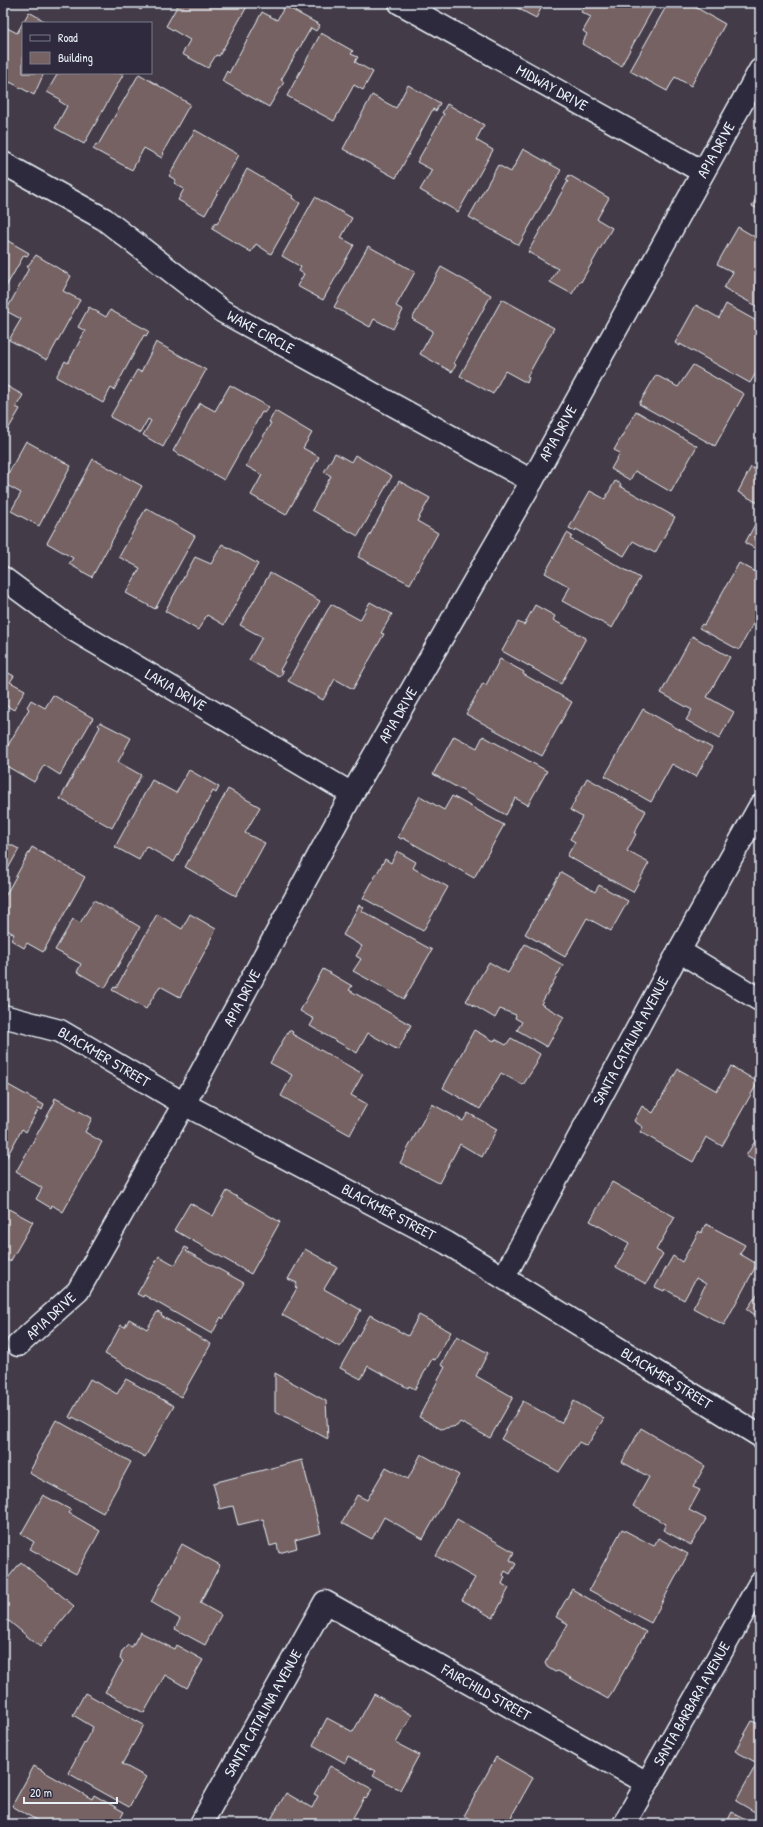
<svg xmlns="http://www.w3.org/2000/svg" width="763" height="1827" viewBox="0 0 763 1827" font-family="'Patrick Hand',sans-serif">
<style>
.building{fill:#766262;stroke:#e8f1f8}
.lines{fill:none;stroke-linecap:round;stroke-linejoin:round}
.minor-casing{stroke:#e8f1f8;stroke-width:25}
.tertiary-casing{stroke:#e8f1f8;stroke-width:25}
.minor{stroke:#2f2a3d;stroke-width:22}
.tertiary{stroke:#2f2a3d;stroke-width:22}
.labels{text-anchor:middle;stroke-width:4;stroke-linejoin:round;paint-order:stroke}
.street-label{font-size:15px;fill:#e8f1f8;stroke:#2f2a3d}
</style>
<rect width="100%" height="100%" fill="#443b48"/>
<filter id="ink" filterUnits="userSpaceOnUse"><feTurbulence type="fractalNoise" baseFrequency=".025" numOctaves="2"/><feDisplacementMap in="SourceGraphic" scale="8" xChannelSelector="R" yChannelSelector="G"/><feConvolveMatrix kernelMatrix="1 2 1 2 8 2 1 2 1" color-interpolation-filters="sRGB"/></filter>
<g filter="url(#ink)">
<g class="building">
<polygon points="129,3 145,3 141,10"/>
<polygon points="179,3 249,3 219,56 216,55 208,68 182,54 190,40 166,26"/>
<polygon points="508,3 544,3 536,18"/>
<polygon points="586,3 656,3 621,66 582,44 587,34 583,31 591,17 581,12"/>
<polygon points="668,3 688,3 725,24 691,86 675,77 667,91 630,71"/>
<polygon points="285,6 320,25 316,31 311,28 281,80 284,82 269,107 222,81 227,71 229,73 262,12 277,20"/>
<polygon points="29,12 48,23 23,23 23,73 44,73 34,95 10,82 3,95 3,26 17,33"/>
<polygon points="321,33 353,51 351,54 358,57 355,62 373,72 363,90 354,85 334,121 287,96"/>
<polygon points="58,73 124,73 84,144 55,128 67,106 59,101 60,99 47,92"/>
<polygon points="139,74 190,104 163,152 164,153 162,158 144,148 132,170 93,149 96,144 98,145"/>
<polygon points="408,85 440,103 436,111 433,109 396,178 343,149 372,95 396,108"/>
<polygon points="447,104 484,125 476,140 493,150 458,212 420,190 432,170 417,162 444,114 442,113"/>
<polygon points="195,130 239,155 205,215 178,200 184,189 174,183 176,180 169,176"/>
<polygon points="523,149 561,170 519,245 469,217 498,165 511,172"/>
<polygon points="247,169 293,196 292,198 300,203 271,254 256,244 251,252 212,229 215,223 217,224"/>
<polygon points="569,175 609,198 597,219 612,228 581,282 580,281 572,294 550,282 558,269 528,252 568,181 566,180"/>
<polygon points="760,191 760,210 752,206"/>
<polygon points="315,197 352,218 341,238 354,245 323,300 297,286 304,274 299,271 301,267 282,256"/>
<polygon points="738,227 760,240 760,308 724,288 733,272 717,264"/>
<polygon points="3,238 29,253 27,256 24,255 3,292"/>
<polygon points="368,246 415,272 396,306 403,310 393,329 374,319 370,327 334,307"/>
<polygon points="36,255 71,276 63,291 80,300 47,360 9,340 21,319 6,311 29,268 27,267"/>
<polygon points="441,267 491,295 454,363 456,365 452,372 420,354 433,331 412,319"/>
<polygon points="502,299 554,328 527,377 529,378 527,383 505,371 493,394 460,376"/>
<polygon points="726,304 760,323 760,366 750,383 680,344 680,346 675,343 696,305 719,318"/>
<polygon points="89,307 106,317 110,310 149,331 146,336 144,335 114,390 111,388 103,403 56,377 65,361 68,363 85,331 78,327"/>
<polygon points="156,342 206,370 163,447 143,435 151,421 148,419 140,433 110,417 137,370 141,372"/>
<polygon points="693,365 744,394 715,446 639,404 656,375 678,387"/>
<polygon points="3,384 23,395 16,407 20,409 3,438"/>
<polygon points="230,385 269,407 264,413 262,412 224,480 173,451 200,403 215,411"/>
<polygon points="275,411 312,433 303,448 319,457 286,515 251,495 262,475 246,466 271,423 269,422"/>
<polygon points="636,411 697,446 671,492 635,471 630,480 611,469 620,453 614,450"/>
<polygon points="26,441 71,466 39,526 11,511 21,493 3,483"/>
<polygon points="335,453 351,462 355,455 392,476 358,536 312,510 331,476 324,472"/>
<polygon points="93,459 142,486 92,577 69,564 73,558 47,543"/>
<polygon points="751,467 760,472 760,504 738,492"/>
<polygon points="399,481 430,498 417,521 438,533 410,584 358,557"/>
<polygon points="615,481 621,484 620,486 675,517 655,553 633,541 624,556 576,529 575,531 569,528 590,491 605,499"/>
<polygon points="146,508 195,536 155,609 126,593 140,568 119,557"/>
<polygon points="760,515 760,551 745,543"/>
<polygon points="567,533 572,536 570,539 640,578 612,628 562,601 570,587 545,573"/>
<polygon points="222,544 258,564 224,625 207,615 198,630 165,611 195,557 211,564"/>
<polygon points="739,563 760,574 760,611 739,650 699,628 702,624 704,625"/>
<polygon points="270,573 320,601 280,670 283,672 279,677 249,660 262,637 240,625"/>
<polygon points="370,602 392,614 381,633 384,634 353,689 335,679 323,700 288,681 331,604 360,620"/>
<polygon points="535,605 555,616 553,620 586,638 561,684 502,651 518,622 524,625"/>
<polygon points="692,636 730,657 707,697 734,712 719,739 686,720 692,710 661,693"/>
<polygon points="500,659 524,672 523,674 572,702 542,756 466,714 483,683 486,685"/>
<polygon points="3,670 14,676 10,682 25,690 14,710 5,705 3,709"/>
<polygon points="53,695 93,718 60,775 44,765 34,782 3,764 3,754 29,709 27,707 31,700 45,708"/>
<polygon points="643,709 712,748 696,777 672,764 651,802 605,776"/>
<polygon points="100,722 131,738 118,762 141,775 112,828 60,799 100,727 98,725"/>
<polygon points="454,736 477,748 483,736 547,771 528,805 515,798 506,815 433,774"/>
<polygon points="189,770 219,787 216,793 213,791 174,862 146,846 139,860 115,847 152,780 176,793"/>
<polygon points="587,778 646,811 634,833 636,834 627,851 649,863 633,892 567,856 575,842 570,839 582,817 570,810"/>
<polygon points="228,789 260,807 245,833 265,843 236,896 185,867"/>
<polygon points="420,796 444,810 452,796 504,825 474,878 403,838 401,839 398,837"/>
<polygon points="3,841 19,849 3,878"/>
<polygon points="32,847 85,877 43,952 27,943 24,948 11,940 14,934 3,928 3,900"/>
<polygon points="397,851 416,862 413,868 448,887 423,931 363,898 385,859 391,863"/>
<polygon points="561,872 595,892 599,885 628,901 611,931 587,918 565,957 525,934"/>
<polygon points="94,900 140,927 105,988 77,972 81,964 55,950 73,919 80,923"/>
<polygon points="359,905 364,907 362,911 432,950 404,999 353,971 361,959 356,956 362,946 343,935"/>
<polygon points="157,914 182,929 190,914 216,929 209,942 210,942 180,997 160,986 146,1009 112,990 114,987 116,988"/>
<polygon points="525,944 563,965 541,1004 564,1017 547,1047 517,1030 522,1022 515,1018 516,1015 500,1009 495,1018 466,1001 489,962 508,973"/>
<polygon points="323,969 352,986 349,990 411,1025 398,1050 368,1033 357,1053 310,1026 314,1019 300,1011"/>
<polygon points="289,1030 293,1032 292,1034 363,1074 351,1095 367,1104 350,1135 281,1096 292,1075 270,1063"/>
<polygon points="474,1030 494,1041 495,1039 506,1045 511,1038 540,1054 536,1062 537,1063 523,1085 501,1073 480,1109 443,1088"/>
<polygon points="731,1066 758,1082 722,1146 706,1137 693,1162 640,1132 643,1127 634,1121 642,1106 653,1113 678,1069 717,1091"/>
<polygon points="3,1082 44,1105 42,1110 39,1108 26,1132 22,1129 4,1162"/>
<polygon points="55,1098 92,1118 85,1132 102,1142 63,1212 52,1205 51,1208 36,1199 42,1188 16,1172 55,1102 54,1101"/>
<polygon points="432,1104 463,1121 468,1113 497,1129 482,1157 460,1144 439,1183 400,1163"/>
<polygon points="760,1115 760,1124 756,1121"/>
<polygon points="760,1133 760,1164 746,1156"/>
<polygon points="612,1182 675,1217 656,1250 663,1254 646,1284 616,1267 629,1243 590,1221"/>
<polygon points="227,1191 280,1222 251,1274 174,1230 190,1203 213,1216"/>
<polygon points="5,1207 33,1222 10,1262 3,1257 3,1210"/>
<polygon points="706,1224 745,1245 740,1254 757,1264 724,1325 693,1308 706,1284 696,1278 684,1300 665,1289 664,1291 655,1287 673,1256 682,1262 699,1231 701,1233"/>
<polygon points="185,1247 188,1249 186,1251 244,1283 223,1319 221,1317 212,1334 144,1295 143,1297 137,1294 159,1256 175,1265"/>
<polygon points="305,1249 337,1267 324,1289 361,1310 340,1347 282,1315 297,1288 295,1287 297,1283 288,1279"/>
<polygon points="760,1290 760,1319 747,1309"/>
<polygon points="157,1312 162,1314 161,1316 211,1344 181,1397 105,1354 121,1325 125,1327 129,1319 147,1329"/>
<polygon points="370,1315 408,1336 419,1315 451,1332 435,1360 432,1359 415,1389 409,1386 408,1388 368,1366 361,1379 340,1368"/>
<polygon points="457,1336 488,1353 476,1376 513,1397 490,1438 460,1422 457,1426 441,1429 419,1417 445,1367 441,1365"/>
<polygon points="275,1373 326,1401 328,1439 275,1411"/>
<polygon points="90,1379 117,1394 126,1379 174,1406 145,1457 73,1417 72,1419 69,1417"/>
<polygon points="523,1401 561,1423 574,1401 604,1418 587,1446 579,1442 559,1472 501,1439"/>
<polygon points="56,1420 131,1462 103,1513 29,1473 37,1458 36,1457"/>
<polygon points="641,1428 705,1466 693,1487 700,1490 689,1510 706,1519 691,1545 663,1530 666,1524 633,1506 649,1477 622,1462"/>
<polygon points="421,1454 459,1475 423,1539 384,1517 372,1539 342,1523 357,1495 367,1500 386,1467 408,1479"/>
<polygon points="302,1460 321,1533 295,1540 297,1548 279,1553 277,1544 270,1546 263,1519 238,1525 233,1506 220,1509 213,1483"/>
<polygon points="43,1495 71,1510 69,1513 100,1531 76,1574 30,1549 34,1542 21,1534"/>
<polygon points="457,1519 514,1552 510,1560 516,1564 510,1574 505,1571 503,1575 505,1577 502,1584 509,1588 493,1618 462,1600 475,1578 436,1556"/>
<polygon points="622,1529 654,1546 658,1538 688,1554 651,1623 589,1590"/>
<polygon points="182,1544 220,1565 200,1603 221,1615 205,1645 175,1629 180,1619 151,1602"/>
<polygon points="21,1562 74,1606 40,1647 9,1621 3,1627 3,1584"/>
<polygon points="572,1589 646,1632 608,1699 558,1671 555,1672 547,1667 545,1663 568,1624 556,1617"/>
<polygon points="140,1632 174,1649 176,1645 203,1660 187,1688 165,1675 144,1713 105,1692 123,1661 120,1659 122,1651 128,1645 132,1647"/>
<polygon points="85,1693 144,1725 122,1764 146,1777 129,1807 68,1773 93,1727 73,1715"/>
<polygon points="374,1694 412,1715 396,1743 419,1755 400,1790 373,1775 376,1771 348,1756 345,1763 313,1745 327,1718 353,1732"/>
<polygon points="752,1721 760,1725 760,1815 736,1801 757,1763 735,1751"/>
<polygon points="496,1757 533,1778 511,1817 523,1824 480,1824 464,1816"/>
<polygon points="34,1766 92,1799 94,1795 124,1812 117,1824 36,1824 38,1821 12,1806"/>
<polygon points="330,1766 372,1789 366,1799 364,1798 350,1823 353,1824 275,1824 270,1821 286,1793 312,1808 318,1796 314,1794"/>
<polygon points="732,1812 755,1824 726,1824"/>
</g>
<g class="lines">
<g class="minor-casing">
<g id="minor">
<path id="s1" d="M400,3L703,172"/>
<path id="s2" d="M3,163L104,219L222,311L532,481"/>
<polyline points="679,951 760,1000"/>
<path id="s3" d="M3,1016L60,1031L184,1104L78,1291L18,1345"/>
<path id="s4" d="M201,1824L325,1602L647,1783"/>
<path id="s5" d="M624,1824L760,1583"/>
</g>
</g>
<g class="tertiary-casing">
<g id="tertiary">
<path id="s6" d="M760,70L532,481L352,794L184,1104L447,1243L760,1436"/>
<path id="s7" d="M3,578L69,627L352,794"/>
<path id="s8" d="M504,1277L679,951L760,806"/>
</g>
</g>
<use href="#minor" class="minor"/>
<use href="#tertiary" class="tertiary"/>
</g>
</g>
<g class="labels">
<g class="street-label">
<text dy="5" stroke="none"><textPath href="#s1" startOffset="174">MIDWAY DRIVE</textPath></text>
<text transform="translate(716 150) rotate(-61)" y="5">APIA DRIVE</text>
<text dy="5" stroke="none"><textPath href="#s2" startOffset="309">WAKE CIRCLE</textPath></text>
<text transform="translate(558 433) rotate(-61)" y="5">APIA DRIVE</text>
<text dy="5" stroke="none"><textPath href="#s7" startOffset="206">LAKIA DRIVE</textPath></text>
<text transform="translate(398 715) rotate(-60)" y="5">APIA DRIVE</text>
<text transform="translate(242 998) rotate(-62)" y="5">APIA DRIVE</text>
<text dy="5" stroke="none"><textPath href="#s8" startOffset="268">SANTA CATALINA AVENUE</textPath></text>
<text dy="5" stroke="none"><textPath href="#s3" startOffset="110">BLACKMER STREET</textPath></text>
<text dy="5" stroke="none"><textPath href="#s6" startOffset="1415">BLACKMER STREET</textPath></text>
<text transform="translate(51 1316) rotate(-43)" y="5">APIA DRIVE</text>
<text dy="5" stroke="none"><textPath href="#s6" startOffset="1739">BLACKMER STREET</textPath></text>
<text dy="5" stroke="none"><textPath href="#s4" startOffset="439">FAIRCHILD STREET</textPath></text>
<text dy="5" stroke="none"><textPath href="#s5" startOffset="138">SANTA BARBARA AVENUE</textPath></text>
<text dy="5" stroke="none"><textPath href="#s4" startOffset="127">SANTA CATALINA AVENUE</textPath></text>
</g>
</g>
<rect width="763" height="1827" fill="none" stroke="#2f2a3d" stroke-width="16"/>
<rect x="8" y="8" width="747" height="1811" fill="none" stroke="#e8f1f8" stroke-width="1.5" filter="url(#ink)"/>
<rect x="22" y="22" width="130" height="52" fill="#2f2a3d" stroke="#797a88"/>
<rect x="30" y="35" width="20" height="6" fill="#2f2a3d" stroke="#797a88"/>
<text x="58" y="42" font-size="12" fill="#e8f1f8">Road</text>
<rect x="30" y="52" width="20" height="12" fill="#766262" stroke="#797a88"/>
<text x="58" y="62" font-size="12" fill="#e8f1f8">Building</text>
<path d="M24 1797v6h93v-6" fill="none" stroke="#e8f1f8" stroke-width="2"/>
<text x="30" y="1797" font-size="12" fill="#e8f1f8" stroke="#2f2a3d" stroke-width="3" paint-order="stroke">20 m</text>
</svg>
